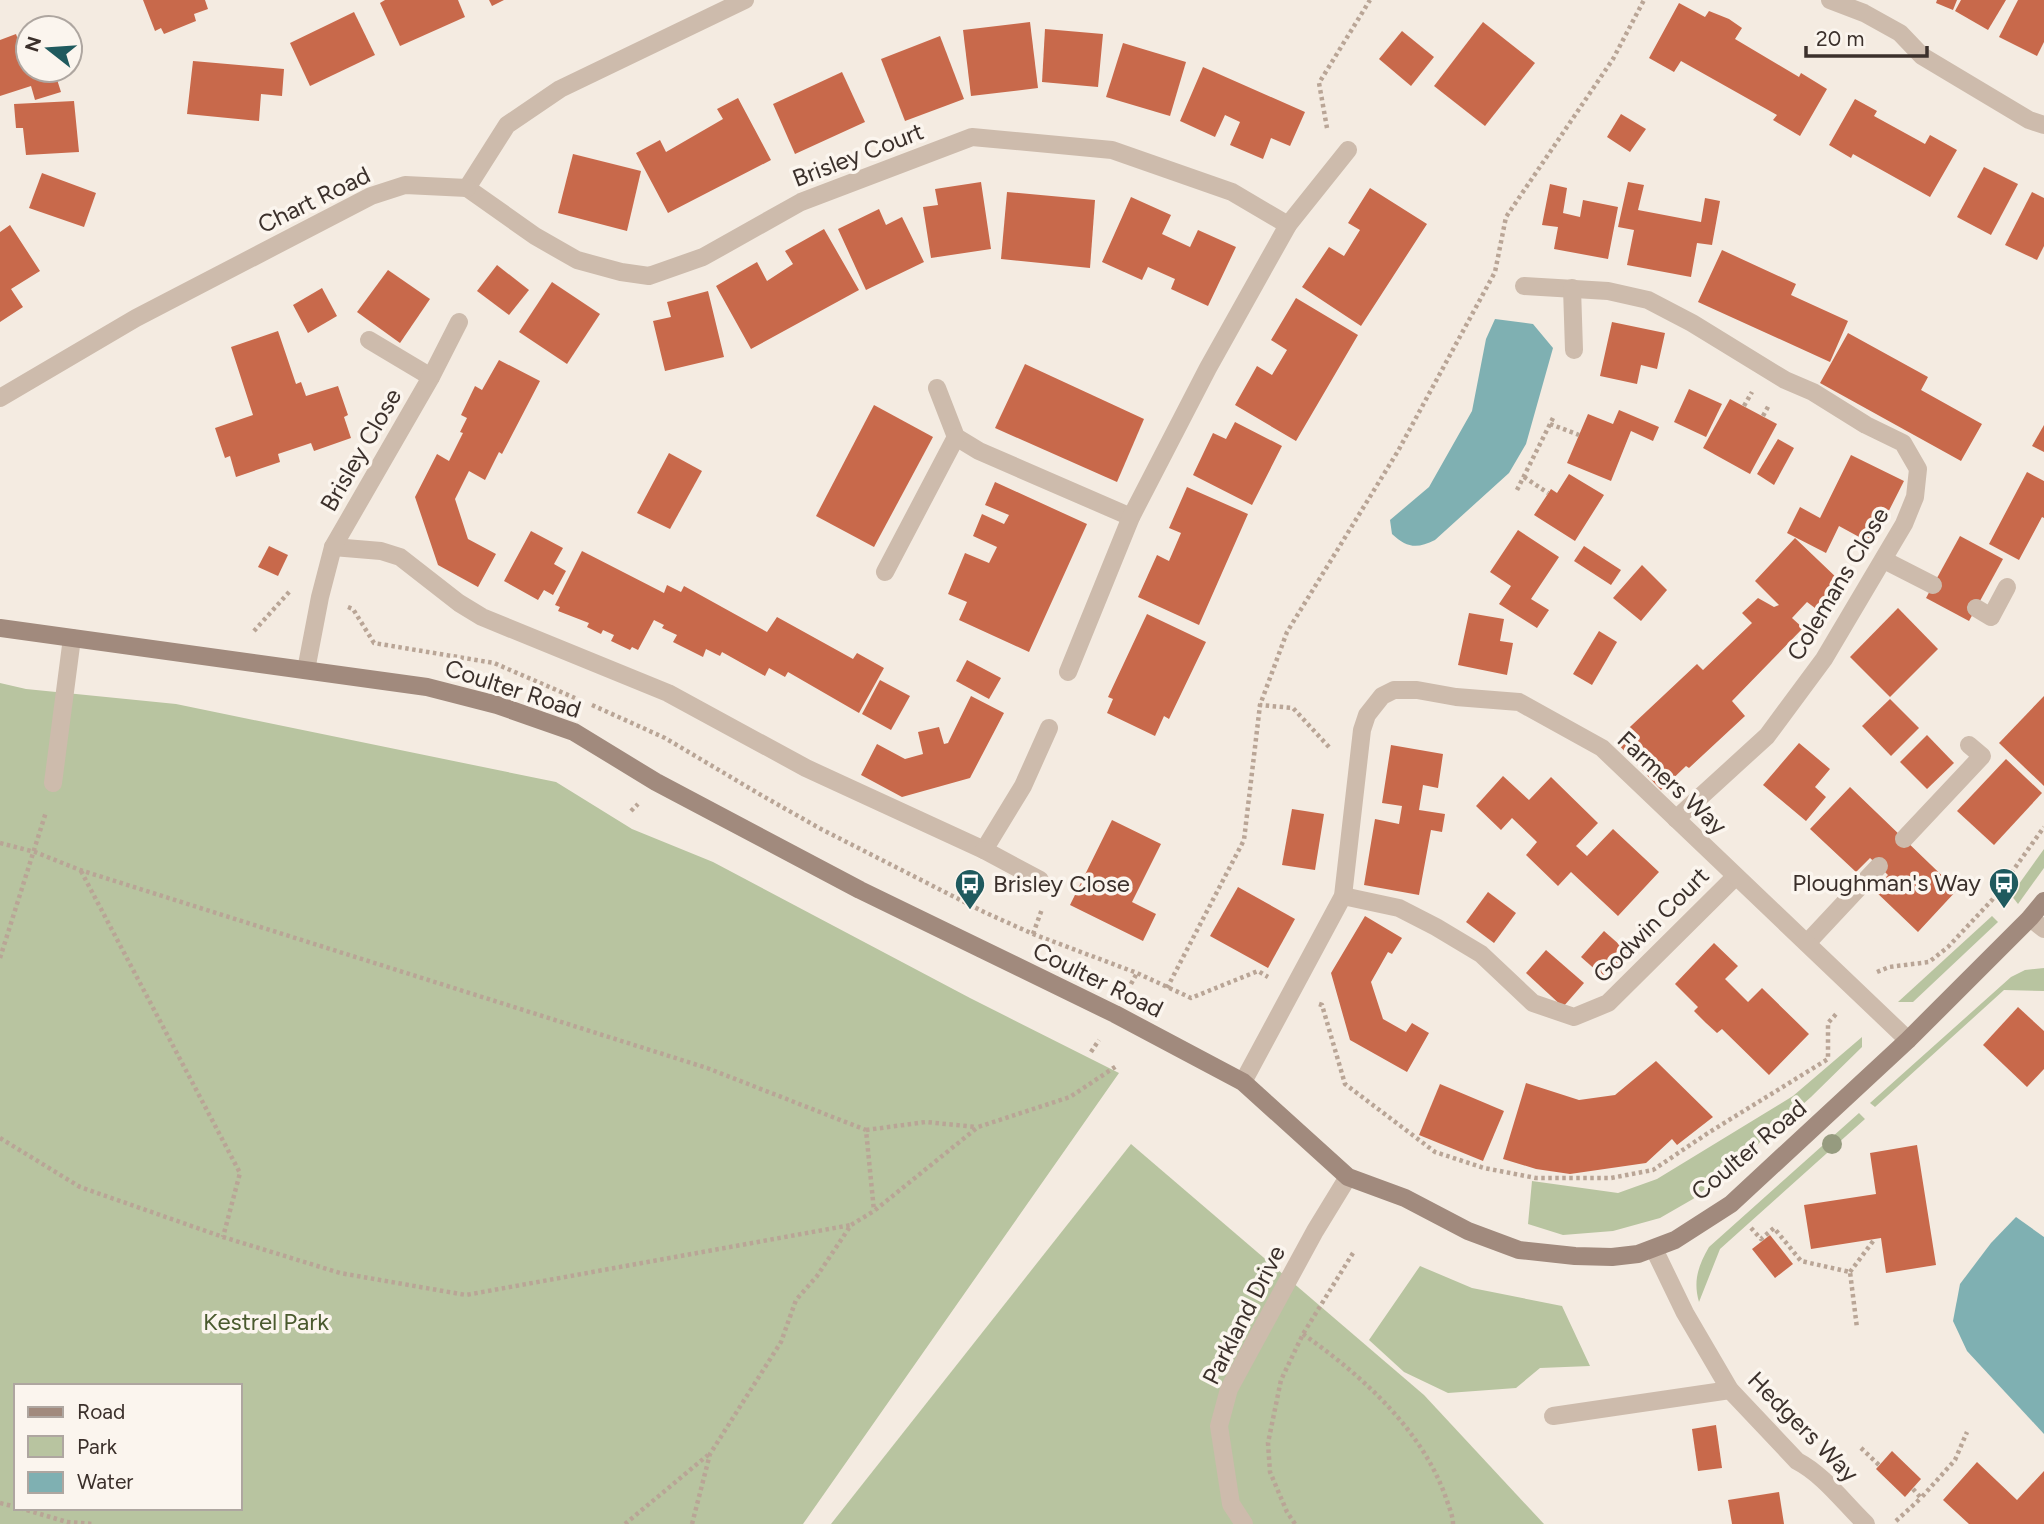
<svg xmlns="http://www.w3.org/2000/svg" width="2044" height="1524" viewBox="0 0 2044 1524" font-family="Figtree,sans-serif">
<style>
.green{fill:#b8c4a0;fill-rule:evenodd}
.water{fill:#7fb0b2}
.building{fill:#c8694b}
.lines{fill:none;stroke-linecap:round;stroke-linejoin:round}
.path{stroke:#b9a596;stroke-width:4.5;stroke-dasharray:3.5 3.5;stroke-linecap:butt}
.lane{stroke:#cdbbac;stroke-width:18}
.street{stroke:#cdbbac;stroke-width:18}
.secondary{stroke:#a18a7d;stroke-width:18}
.tree{fill:#969b7f}
.labels{text-anchor:middle;stroke-width:7;stroke-linejoin:round;paint-order:stroke}
.street-label{font-size:24px;fill:#3b302b;stroke:#fbf5ee}
.poi-label{font-size:24px;fill:#3b302b;stroke:#fbf5ee;text-anchor:end}
.park-label{font-size:24px;fill:#4a5a2e;stroke:#fbf5ee}
</style>
<rect width="100%" height="100%" fill="#f4ebe1"/>
<g class="green">
<path d="M0,683L26,689L176,704L556,782L632,829L713,862L970,998L1119,1073L803,1524H0ZM16,1386H240V1508H16Z"/>
<polygon points="2044,849 2044,868 2018,904 2011,895"/>
<polygon points="1992,916 1998,922 1913,1002 1898,1002"/>
<polygon points="2044,968 2044,991 2004,990 1875,1107 1870,1103 2011,977 2025,970"/>
<polygon points="1862,1037 1862,1047 1811,1097 1740,1160 1693,1199 1660,1218 1613,1231 1563,1235 1528,1224 1532,1181 1618,1193 1657,1179 1793,1096"/>
<path d="M1859,1113L1865,1119L1720,1249L1699,1302C1693,1281 1698,1266 1709,1247Z"/>
<polygon points="1131,1144 1424,1395 1544,1524 831,1524"/>
<polygon points="1420,1266 1472,1288 1562,1306 1590,1366 1540,1368 1516,1388 1448,1393 1404,1372 1369,1340"/>
</g>
<g class="water">
<path d="M1495,319L1533,324L1553,348L1526,444L1509,473L1435,540C1417,549 1407,548 1392,534L1390,520L1429,487L1472,411L1486,339Z"/>
<polygon points="2016,1217 2044,1237 2044,1434 1967,1351 1953,1321 1960,1284 1991,1243"/>
</g>
<g class="building">
<polygon points="143,0 205,0 208,9 194,14 196,21 164,34 161,28 155,31"/>
<polygon points="385,0 458,0 465,17 400,46 380,3"/>
<polygon points="489,0 504,0 492,6"/>
<polygon points="1937,0 1957,0 1953,10 1936,3"/>
<polygon points="1961,0 2006,0 1988,30 1955,11"/>
<polygon points="2018,0 2044,0 2044,42 2037,56 1999,37"/>
<polygon points="1679,3 1705,17 1709,11 1729,19 1742,28 1735,39 1799,77 1801,73 1827,89 1800,136 1773,120 1777,115 1681,61 1674,72 1649,58"/>
<polygon points="354,12 375,55 310,86 290,43"/>
<polygon points="1030,22 1038,88 971,96 963,30"/>
<polygon points="1483,22 1535,63 1485,126 1434,86"/>
<polygon points="1045,29 1103,34 1098,87 1042,82"/>
<polygon points="1402,31 1434,57 1411,86 1379,59"/>
<polygon points="16,34 26,62 28,62 28,70 54,70 61,92 35,100 31,86 0,96 0,40"/>
<polygon points="940,36 964,99 905,121 881,59"/>
<polygon points="1123,43 1186,62 1170,116 1106,97"/>
<polygon points="193,61 284,69 282,96 261,94 259,121 187,114"/>
<polygon points="1203,67 1305,112 1290,146 1271,138 1263,159 1230,145 1240,122 1225,115 1215,137 1180,121"/>
<polygon points="842,72 865,122 795,154 773,104"/>
<polygon points="738,98 771,160 668,213 636,153 660,140 666,152 723,119 717,109"/>
<polygon points="1855,99 1877,111 1874,116 1925,144 1930,135 1957,150 1930,197 1853,154 1851,158 1829,145"/>
<polygon points="74,101 79,152 26,155 23,128 16,128 14,104"/>
<polygon points="1621,114 1646,129 1630,152 1607,137"/>
<polygon points="573,154 641,171 627,231 558,213"/>
<polygon points="1984,167 2018,184 1991,235 1957,217"/>
<polygon points="42,173 96,193 84,227 29,208"/>
<polygon points="981,182 991,249 931,258 923,207 938,205 935,189"/>
<polygon points="1628,182 1644,185 1638,210 1701,222 1705,198 1720,201 1712,245 1697,243 1691,277 1627,265 1634,230 1618,227"/>
<polygon points="1550,184 1567,188 1563,213 1580,217 1583,200 1618,207 1608,259 1554,249 1558,227 1542,225"/>
<polygon points="1370,188 1427,224 1361,326 1302,287 1329,247 1344,256 1360,230 1348,223"/>
<polygon points="1007,192 1095,200 1090,268 1001,259"/>
<polygon points="2032,192 2044,198 2044,246 2037,260 2005,245"/>
<polygon points="1131,197 1171,215 1162,234 1190,247 1198,230 1236,247 1208,306 1171,289 1175,279 1148,267 1142,280 1102,262"/>
<polygon points="879,209 886,225 902,217 924,262 866,290 838,229"/>
<polygon points="10,225 40,271 11,289 23,307 0,322 0,232"/>
<polygon points="824,229 859,290 751,349 716,286 757,262 767,281 793,264 785,251"/>
<polygon points="1722,250 1796,284 1791,295 1848,321 1830,362 1698,302"/>
<polygon points="497,265 529,290 509,315 477,291"/>
<polygon points="388,270 430,299 400,343 357,312"/>
<polygon points="552,282 600,314 567,364 519,332"/>
<polygon points="322,288 337,316 308,333 293,305"/>
<polygon points="708,291 724,357 665,371 653,321 671,317 667,302"/>
<polygon points="1296,298 1358,335 1296,441 1235,405 1257,366 1272,375 1287,350 1271,340"/>
<polygon points="1612,322 1665,333 1657,369 1641,365 1637,384 1600,376"/>
<polygon points="278,331 296,384 301,382 306,396 338,386 348,415 344,417 351,438 314,451 311,443 278,454 280,462 236,477 230,456 225,458 215,428 253,415 231,347"/>
<polygon points="1848,333 1928,377 1921,390 1982,424 1961,461 1820,383"/>
<polygon points="499,360 540,381 502,454 499,452 485,480 469,471 455,499 468,539 496,554 478,587 438,565 415,497 437,454 449,461 463,433 460,432 467,418 461,415 475,386 482,390"/>
<polygon points="1025,364 1144,419 1117,482 995,428"/>
<polygon points="1689,389 1722,404 1706,437 1674,422"/>
<polygon points="1730,399 1777,424 1750,474 1703,448"/>
<polygon points="874,405 933,437 874,547 816,516"/>
<polygon points="1619,410 1659,427 1653,441 1631,431 1611,481 1567,463 1588,414 1613,424"/>
<polygon points="1235,422 1282,446 1252,505 1193,475 1213,433 1226,439"/>
<polygon points="2044,425 2044,452 2032,446"/>
<polygon points="1778,439 1794,448 1774,485 1757,474"/>
<polygon points="669,453 702,471 670,529 637,513"/>
<polygon points="1851,455 1904,481 1872,544 1839,526 1826,553 1787,533 1800,507 1820,518"/>
<polygon points="2027,472 2044,481 2044,518 2042,517 2019,560 1989,544"/>
<polygon points="1569,474 1604,495 1575,541 1534,515 1551,489 1557,493"/>
<polygon points="995,482 1087,524 1029,652 959,620 967,602 948,594 965,553 989,563 997,547 973,536 982,514 1004,524 1009,515 985,505"/>
<polygon points="1187,487 1248,514 1199,625 1138,597 1157,555 1169,561 1181,533 1169,528"/>
<polygon points="1518,530 1559,557 1531,599 1549,610 1537,628 1499,604 1511,586 1490,572"/>
<polygon points="531,531 563,548 554,564 566,571 553,595 544,590 538,600 504,581"/>
<polygon points="1960,536 2003,559 1969,621 1926,598"/>
<polygon points="1795,538 1840,581 1815,608 1807,602 1792,618 1803,628 1732,701 1745,716 1689,768 1686,766 1661,790 1615,741 1697,664 1703,670 1752,623 1742,613 1758,598 1774,607 1779,605 1755,581"/>
<polygon points="269,546 288,555 278,576 258,567"/>
<polygon points="1584,546 1621,570 1611,585 1574,561"/>
<polygon points="582,551 664,593 667,585 681,592 684,586 767,632 777,617 853,659 857,653 884,668 859,713 788,672 785,677 769,668 765,676 722,652 720,656 706,649 703,657 673,642 677,635 662,628 664,625 654,620 638,650 632,647 630,650 611,641 614,635 603,630 601,634 587,627 589,623 558,611 560,607 555,605"/>
<polygon points="1642,565 1667,590 1641,621 1613,598"/>
<polygon points="1898,608 1938,649 1890,697 1850,657"/>
<polygon points="1469,613 1504,619 1500,641 1513,643 1507,675 1458,665"/>
<polygon points="1147,614 1206,642 1169,719 1164,716 1155,736 1107,713 1113,699 1108,697"/>
<polygon points="1599,631 1617,642 1592,685 1573,674"/>
<polygon points="967,660 1001,678 989,699 956,681"/>
<polygon points="880,680 910,696 891,730 862,714"/>
<polygon points="971,696 1004,713 970,778 902,797 861,775 877,744 905,759 923,754 918,732 939,727 944,744 948,743"/>
<polygon points="2044,696 2044,786 1999,743"/>
<polygon points="1890,699 1919,728 1891,756 1862,726"/>
<polygon points="1927,735 1954,763 1927,789 1900,762"/>
<polygon points="1799,743 1830,769 1815,787 1826,797 1806,821 1763,785"/>
<polygon points="1391,745 1443,754 1438,788 1423,785 1419,810 1445,814 1442,832 1431,830 1419,895 1364,885 1375,819 1399,824 1402,806 1382,803"/>
<polygon points="2006,759 2042,793 1994,845 1957,811"/>
<polygon points="1503,776 1529,800 1551,777 1598,823 1576,846 1587,856 1613,829 1659,872 1618,916 1571,872 1558,886 1526,855 1537,842 1534,839 1512,818 1501,830 1476,806"/>
<polygon points="1850,787 1957,890 1918,932 1874,890 1888,875 1879,866 1870,858 1856,872 1810,829"/>
<polygon points="1292,809 1324,814 1315,870 1282,865"/>
<polygon points="1112,820 1161,844 1132,902 1156,914 1143,941 1070,905"/>
<polygon points="1238,887 1295,919 1268,968 1210,936"/>
<polygon points="1488,892 1516,913 1494,943 1466,922"/>
<polygon points="1365,916 1402,938 1392,954 1388,952 1371,982 1383,1019 1406,1032 1412,1023 1429,1033 1407,1072 1350,1040 1331,973"/>
<polygon points="1604,931 1630,954 1607,980 1581,957"/>
<polygon points="1714,943 1738,966 1725,979 1748,1002 1762,988 1809,1034 1769,1075 1722,1029 1717,1033 1706,1023 1694,1011 1698,1007 1675,984"/>
<polygon points="1546,950 1584,983 1563,1007 1526,973"/>
<polygon points="2018,1007 2044,1031 2044,1069 2027,1087 1983,1045"/>
<polygon points="1656,1061 1713,1117 1677,1145 1672,1139 1646,1163 1570,1174 1536,1169 1503,1159 1526,1083 1579,1100 1615,1095"/>
<polygon points="1440,1084 1504,1111 1483,1161 1419,1135"/>
<polygon points="1917,1145 1936,1265 1886,1273 1881,1238 1811,1249 1804,1205 1876,1194 1870,1153"/>
<polygon points="1770,1235 1793,1264 1775,1278 1752,1249"/>
<polygon points="1716,1425 1722,1468 1698,1471 1692,1429"/>
<polygon points="1892,1451 1921,1479 1905,1497 1876,1469"/>
<polygon points="1977,1462 2017,1500 2044,1471 2044,1524 1969,1524 1943,1500"/>
<polygon points="1779,1492 1784,1524 1732,1524 1728,1500"/>
</g>
<g class="lines">
<g class="path">
<polyline points="1327,128 1319,83 1370,0"/>
<polyline points="1744,406 1752,392"/>
<polyline points="1763,416 1769,405"/>
<polyline points="1550,424 1579,435"/>
<polyline points="1524,477 1548,493"/>
<polyline points="1517,490 1554,416"/>
<polyline points="348,607 353,609 374,643 494,663 575,698"/>
<polyline points="254,631 290,591"/>
<polyline points="592,705 665,738 761,795 821,829 984,912 1033,934 1137,973 1191,998 1258,971 1268,977"/>
<polyline points="1329,747 1293,708 1260,705 1287,632 1398,451 1495,272 1506,217 1613,59 1644,0"/>
<polyline points="631,811 638,804"/>
<polyline points="0,843 35,852 80,870 707,1068 866,1130 874,1211"/>
<polyline points="81,871 240,1173 223,1237"/>
<polyline points="1033,934 1042,909"/>
<polyline points="0,958 46,812"/>
<polyline points="1877,972 1889,967 1929,962 1948,947 1992,900 2044,827"/>
<polyline points="1131,984 1137,973"/>
<polyline points="1167,988 1244,840 1260,705"/>
<polyline points="1319,1004 1322,1005 1345,1084 1435,1152 1484,1168 1536,1178 1611,1178 1653,1170 1708,1133 1828,1059 1828,1023 1837,1013"/>
<polyline points="1091,1052 1099,1040"/>
<polyline points="866,1130 926,1122 976,1127"/>
<polyline points="0,1138 80,1187 223,1237 340,1273 466,1295 851,1225"/>
<polyline points="1751,1228 1761,1239 1774,1228 1801,1261 1850,1272 1857,1328"/>
<polyline points="1850,1272 1874,1240"/>
<path d="M1303,1334C1361,1375 1422,1429 1446,1498C1449,1507 1453,1516 1453,1524"/>
<polyline points="1861,1448 1879,1465"/>
<polyline points="1913,1489 1921,1498 1955,1460 1967,1432"/>
<polyline points="0,1503 16,1507"/>
<polyline points="20,1508 67,1522 93,1524"/>
<polyline points="1896,1521 1921,1498"/>
<polyline points="625,1524 708,1455"/>
<polyline points="692,1524 710,1454 781,1342 796,1300 817,1276 851,1225 874,1211 978,1127 1070,1097 1118,1065"/>
<polyline points="1295,1524 1287,1512 1270,1472 1268,1443 1281,1380 1303,1334 1353,1253"/>
</g>
<g class="lane">
<polyline points="937,388 956,437 979,451 1131,517"/>
<polyline points="1884,560 1933,585"/>
<polyline points="885,572 956,437"/>
<polyline points="1976,608 1991,617 2007,587"/>
<polyline points="53,783 72,638"/>
<polyline points="1904,839 1982,756 1969,745"/>
<polyline points="1807,943 1879,866"/>
<polyline points="1553,1416 1730,1390"/>
</g>
<g class="street">
<polyline points="1830,0 1864,13 1900,33 1922,56 2029,120 2044,125"/>
<polyline points="467,188 535,236 577,260 621,272 649,276 703,257 801,202 972,137 1112,150 1232,192 1288,225"/>
<polyline points="467,188 507,125 560,89 745,0"/>
<polyline points="1524,286 1608,291 1648,300 1692,323 1785,380 1813,392 1866,425 1903,443 1918,469 1915,497 1904,524 1824,659 1767,736 1676,819"/>
<polyline points="1572,288 1574,350"/>
<polyline points="369,340 431,377"/>
<polyline points="0,398 136,318 371,196 405,185 467,188"/>
<polyline points="333,547 381,551 400,557 459,603 482,617 668,693 806,768 984,850 1023,786 1049,728"/>
<polyline points="306,670 320,597 333,547 431,377 459,322"/>
<polyline points="1068,672 1131,517 1208,368 1288,225 1348,150"/>
<polyline points="984,850 1040,880"/>
<polyline points="1343,896 1399,908 1436,927 1481,954 1533,1003 1574,1017 1608,1003 1735,877"/>
<polyline points="2030,918 2044,929"/>
<polyline points="1243,1082 1343,896 1362,730 1367,715 1382,696 1394,690 1417,690 1456,697 1519,702 1602,748 1908,1040"/>
<path d="M1654,1249L1685,1313L1730,1390L1797,1461C1824,1475 1844,1503 1866,1524"/>
<polyline points="1244,1524 1231,1504 1219,1426 1229,1389 1315,1231 1348,1177"/>
</g>
<polyline class="secondary" points="0,628 427,687 497,705 574,732 656,782 860,890 1115,1014 1243,1082 1348,1177 1405,1198 1468,1231 1519,1250 1575,1256 1612,1257 1638,1254 1675,1240 1731,1204 1908,1040 2030,918 2044,901"/>
</g>
<circle class="tree" cx="1832" cy="1144" r="10"/>
<defs>
<g id="bus-pin" transform="scale(1.575)"><path d="M0 17L-7.5 6A9.5 9.5 0 1 1 7.5 6Z" fill="#1f5a5e" stroke="#fbf5ee"/><path d="M-5-6H5V4H4V6H2V4H-2V6H-4V4H-5ZM-3.5-4V0h7V-4ZM-3.5 1.2v1.5H-2V1.2ZM2 1.2v1.5H3.5V1.2Z" fill="#fff"/></g>
</defs>
<g fill-rule="evenodd">
<use href="#bus-pin" x="2004" y="883"/>
<use href="#bus-pin" x="970" y="884"/>
</g>
<g class="labels">
<g class="street-label">
<text transform="translate(858 155) rotate(-21)" y="8">Brisley Court</text>
<text transform="translate(314 200) rotate(-26)" y="8">Chart Road</text>
<text transform="translate(361 450) rotate(-60)" y="8">Brisley Close</text>
<text transform="translate(1838 584) rotate(-59)" y="8">Colemans Close</text>
<text transform="translate(513 689) rotate(18)" y="8">Coulter Road</text>
<text transform="translate(1672 783) rotate(43)" y="8">Farmers Way</text>
<text transform="translate(1651 925) rotate(-45)" y="8">Godwin Court</text>
<text transform="translate(1098 980) rotate(26)" y="8">Coulter Road</text>
<text transform="translate(1749 1150) rotate(-40)" y="8">Coulter Road</text>
<text transform="translate(1244 1315) rotate(-63)" y="8">Parkland Drive</text>
<text transform="translate(1803 1427) rotate(45)" y="8">Hedgers Way</text>
</g>
<g class="poi-label">
<text x="1981" y="891">Ploughman's Way</text>
<text x="993" y="892" text-anchor="start">Brisley Close</text>
</g>
<g class="park-label">
<text x="266" y="1330">Kestrel Park</text>
</g>
</g>
<rect x="14" y="1384" width="228" height="126" fill="#fbf5ee" stroke="#aea6a0" stroke-width="2"/>
<rect x="28" y="1407" width="35" height="10" fill="#a18a7d" stroke="#aea6a0" stroke-width="2"/>
<text x="77" y="1419" font-size="21" fill="#3b302b">Road</text>
<rect x="28" y="1436" width="35" height="21" fill="#b8c4a0" stroke="#aea6a0" stroke-width="2"/>
<text x="77" y="1454" font-size="21" fill="#3b302b">Park</text>
<rect x="28" y="1472" width="35" height="21" fill="#7fb0b2" stroke="#aea6a0" stroke-width="2"/>
<text x="77" y="1489" font-size="21" fill="#3b302b">Water</text>
<g transform="translate(49 49) rotate(287)"><circle r="33" fill="#fbf5ee" stroke="#aea6a0" stroke-width="2"/>
<path d="M0-5L12 26L0 18L-12 26Z" fill="#1f5a5e"/>
<text y="-10" font-size="19" font-weight="bold" text-anchor="middle" fill="#3b302b">N</text>
</g>
<path d="M1806 46v10h121v-10" fill="none" stroke="#3b302b" stroke-width="3.5"/>
<text x="1816" y="46" font-size="21" fill="#3b302b" stroke="#fbf5ee" stroke-width="5" paint-order="stroke">20 m</text>
</svg>
